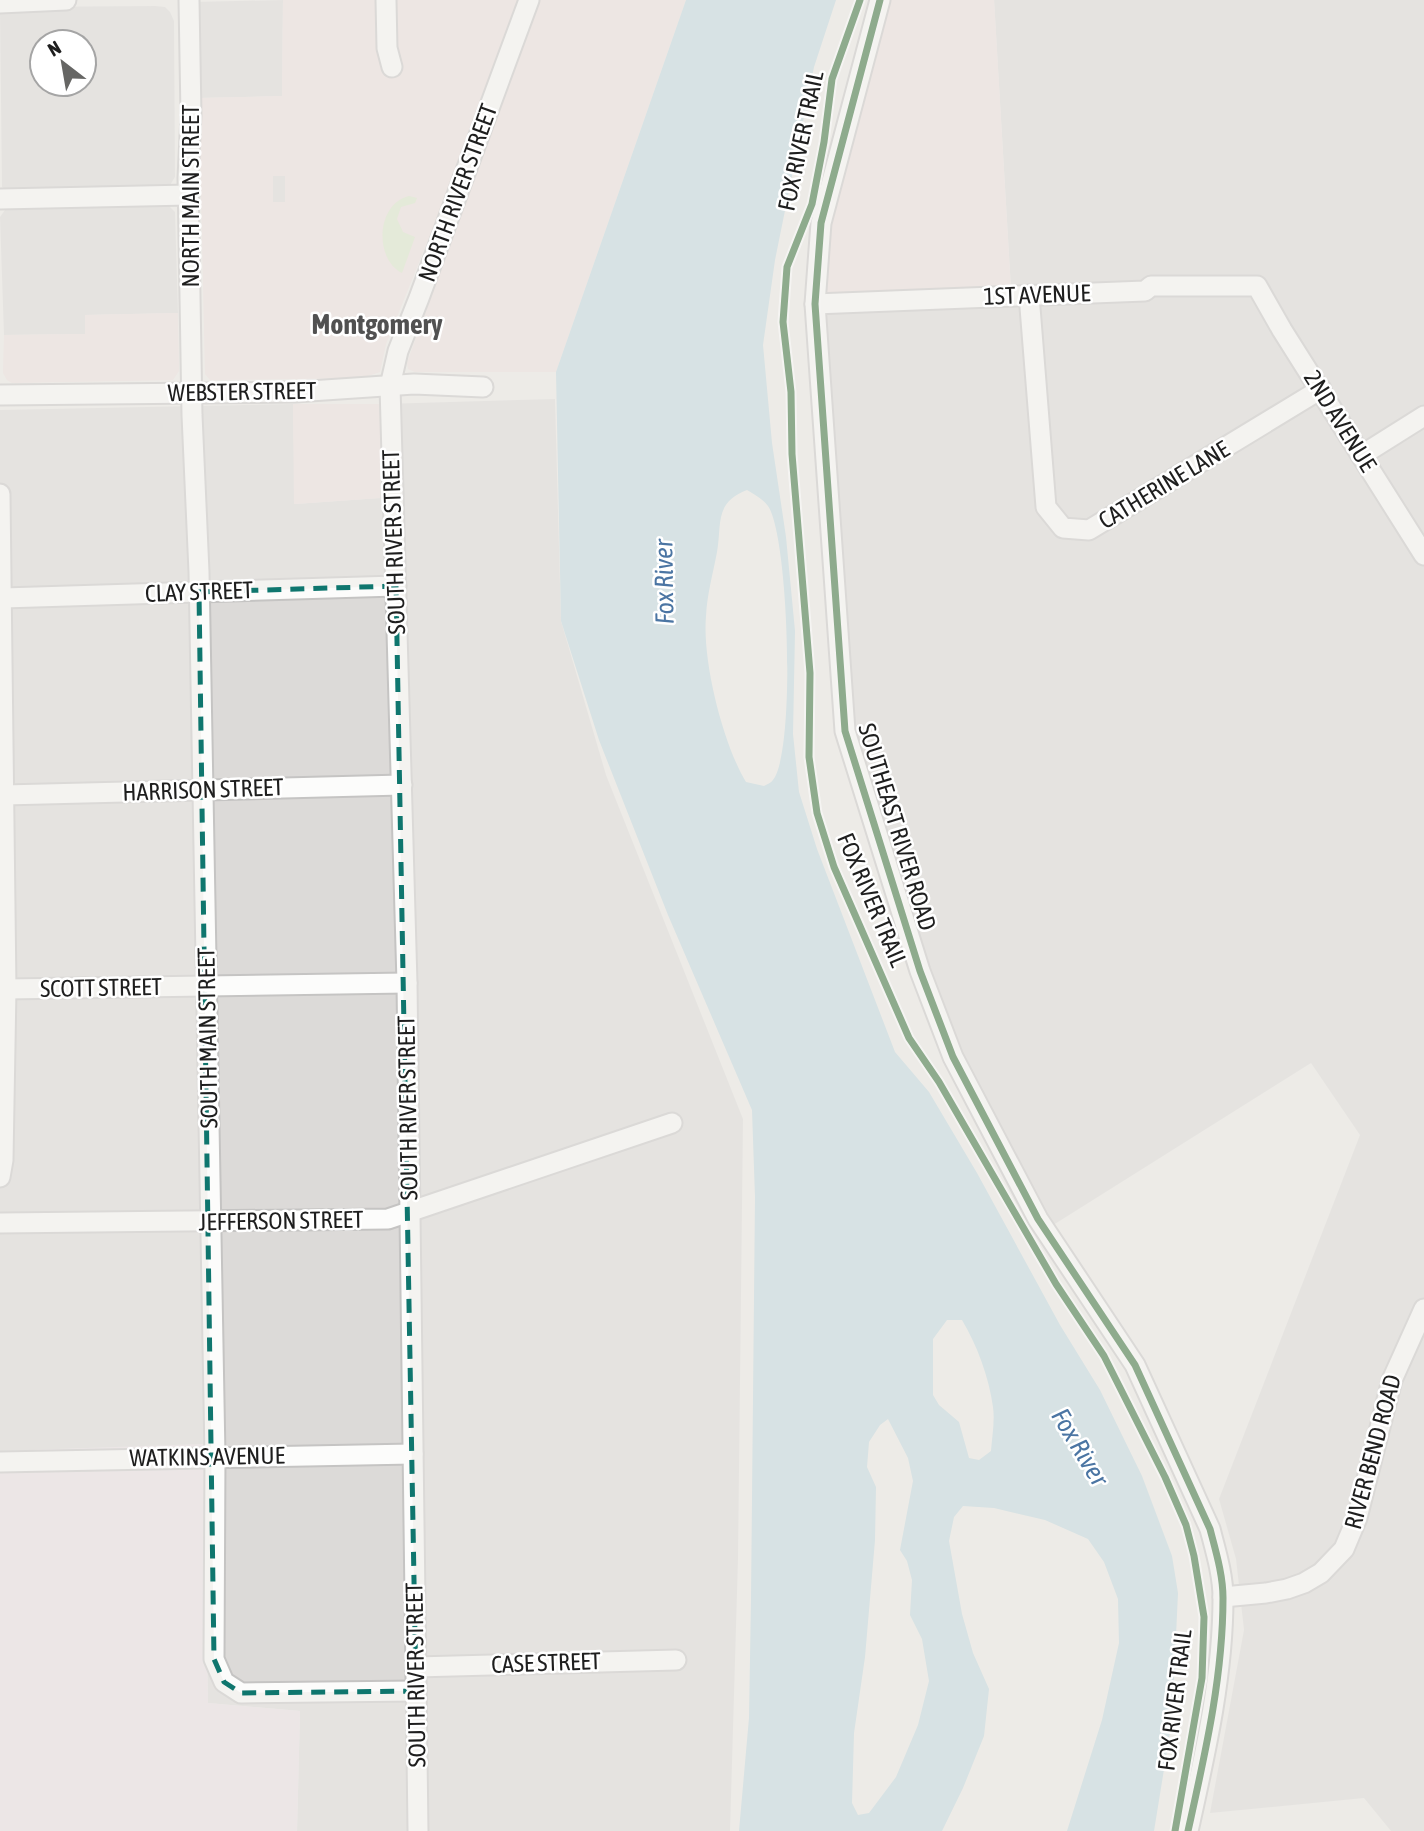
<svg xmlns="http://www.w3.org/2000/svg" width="1424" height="1831" viewBox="0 0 1424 1831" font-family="'Asap Condensed',sans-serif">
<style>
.residential{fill:#dcdad8;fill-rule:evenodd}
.commercial{fill:#eedfdd}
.industrial{fill:#eae0e5}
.religious{fill:#dbdad8}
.grass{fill:#d9e9c7}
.water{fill:#bcd7df;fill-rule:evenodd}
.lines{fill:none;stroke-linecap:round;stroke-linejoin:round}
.minor-casing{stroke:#c5c4c3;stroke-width:23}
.minor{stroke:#fcfcfb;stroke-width:19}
.cycleway-casing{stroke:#fff;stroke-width:11}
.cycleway{stroke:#1b5e20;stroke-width:7}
.marked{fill:none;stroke:#0f766e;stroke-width:5;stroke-dasharray:14 9;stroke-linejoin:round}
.labels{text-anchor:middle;stroke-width:5;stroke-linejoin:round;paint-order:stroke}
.street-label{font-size:24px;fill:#1e1e1e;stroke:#fff}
.water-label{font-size:26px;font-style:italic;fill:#4b75a3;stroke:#fff}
.quarter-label{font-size:28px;font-weight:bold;fill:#515151;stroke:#fff}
</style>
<rect width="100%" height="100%" fill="#edebe7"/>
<g class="residential">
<polygon points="283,0 282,96 199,98 193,2"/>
<polygon points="994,0 1424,0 1424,1831 1391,1831 1364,1798 1210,1813 1244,1630 1236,1559 1219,1499 1360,1135 1311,1063 1050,1227 963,1055 928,978 853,728 824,311 1012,306"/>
<path d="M155,6L165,7L170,12L174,21L175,177L170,185L163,188L7,190L2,187L0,14L7,9L17,7ZM42,42H84V84H42Z"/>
<polygon points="167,204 175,212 178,313 86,315 85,334 4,335 0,217 5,210 15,205"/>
<polygon points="555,399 561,621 606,775 743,1119 738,1559 730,1831 297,1831 300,1711 208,1703 203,1445 0,1451 0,410 293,404 295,504 380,498 382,404"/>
</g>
<g class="commercial">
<polygon points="283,0 525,0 386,344 380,372 362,378 210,380 205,374 199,98 282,96"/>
<polygon points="535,0 686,0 556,372 415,372 408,369 407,363"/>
<polygon points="886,0 994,0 1011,291 822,299 828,217"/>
<polygon points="178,313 179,371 173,380 12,383 7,380 3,373 4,335 85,334 85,315"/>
<polygon points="293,404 382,404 380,498 294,504"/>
</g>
<polygon class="industrial" points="203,1444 208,1703 300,1711 297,1831 0,1831 0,1451"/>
<rect class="religious" x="273" y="176" width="12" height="26"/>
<path class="grass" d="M409,196L417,198L415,203L401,207L397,219L403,232L415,237L402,273C374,259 376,204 409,196Z"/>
<path class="water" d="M686,0H836L814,67L775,260L763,345L772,443L786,537L795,631L793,734L799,792L817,849L895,1052L929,1092L977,1173L1060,1325L1100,1390L1142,1476L1172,1556L1178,1593L1172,1720L1154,1831H1067L1102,1720L1119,1643L1118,1599L1104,1562L1088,1539L1045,1520L994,1508L963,1506L954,1517L949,1541L962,1614L973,1653L989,1689L984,1736L963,1788L942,1831H739L749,1718L751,1600L755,1197L752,1110L668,915L599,740L561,621L556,372ZM747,490C754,494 763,499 768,506C789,536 796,752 773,780C771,783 767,784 764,786L746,782C723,744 702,661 706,616C707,595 713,573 717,552C722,523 714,503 747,490ZM947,1320H962C977,1345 989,1377 993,1407C995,1421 992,1437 991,1451L979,1460L969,1458L959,1422L939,1405L933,1395V1339ZM888,1419L908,1458L913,1481L900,1550L907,1561L912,1580L910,1615L922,1639L929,1681L918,1725L896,1777L869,1813L858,1815L852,1803L854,1733L865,1657L875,1540L876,1487L867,1467L869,1442L880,1425Z"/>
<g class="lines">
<g class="minor-casing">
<g id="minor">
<polyline points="189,0 191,115 188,178 192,415 199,572 215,1456 214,1659 224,1682 241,1693 416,1691"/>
<polyline points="386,0 387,48 392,67"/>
<path d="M880,0L821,223L815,304L845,731L920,971L953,1057L1038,1219L1135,1365L1210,1529C1216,1552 1223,1575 1223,1598C1223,1677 1205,1754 1188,1831"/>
<polyline points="0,3 66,0"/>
<polyline points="0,199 189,195"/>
<polyline points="1029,295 1046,507 1063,528 1089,530 1321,389"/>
<polyline points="815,304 1145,291 1151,286 1257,286 1282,330 1424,555"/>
<polyline points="0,395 295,392 414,384 483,387"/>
<polyline points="1362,455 1424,416"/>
<polyline points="0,494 6,989 3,1160 0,1177"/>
<polyline points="3,598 396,586"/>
<polyline points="4,795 402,785"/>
<polyline points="6,989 407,983"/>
<polyline points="0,1223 388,1219 672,1123"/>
<polyline points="0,1462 413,1454"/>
<polyline points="1223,1597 1266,1593 1287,1589 1304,1583 1321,1573 1344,1549 1357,1518 1392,1380 1424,1309"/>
<polyline points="416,1667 676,1660"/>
<polyline points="418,1831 407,983 390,386 398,351 419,298 529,0"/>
</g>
</g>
<use href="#minor" class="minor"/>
<g class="cycleway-casing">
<g id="cycleway">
<polyline points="860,0 832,79 824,142 812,204 787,267 783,322 791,392 792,454 810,673 809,757 817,813 834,867 909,1038 939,1082 1056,1284 1104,1356 1165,1477 1186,1525 1194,1556 1204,1617 1202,1678 1175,1831"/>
<path d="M880,0L821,223L815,304L845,731L920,971L953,1057L1038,1219L1135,1365L1210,1529C1216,1552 1223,1575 1223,1598C1223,1677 1205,1754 1188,1831"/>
</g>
</g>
<use href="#cycleway" class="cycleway"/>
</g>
<path d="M0 0H1424V1831H0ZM396,586L416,1691L241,1693L224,1682L214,1659L199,592Z" fill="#edebe7" fill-opacity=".55" fill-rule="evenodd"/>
<path class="marked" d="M396,586L416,1691L241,1693L224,1682L214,1659L199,592Z"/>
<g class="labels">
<g class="street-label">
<text transform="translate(801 141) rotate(-78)" y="8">FOX RIVER TRAIL</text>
<text transform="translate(458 193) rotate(-70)" y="8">NORTH RIVER STREET</text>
<text transform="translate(191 196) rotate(-90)" y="8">NORTH MAIN STREET</text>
<text transform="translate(1037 295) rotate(-2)" y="8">1ST AVENUE</text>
<text transform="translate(242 392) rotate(-1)" y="8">WEBSTER STREET</text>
<text transform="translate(1340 421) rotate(58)" y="8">2ND AVENUE</text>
<text transform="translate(1164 485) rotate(-31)" y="8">CATHERINE LANE</text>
<text transform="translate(394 542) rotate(-92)" y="8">SOUTH RIVER STREET</text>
<text transform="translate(199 592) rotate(-2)" y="8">CLAY STREET</text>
<text transform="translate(203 790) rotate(-2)" y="8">HARRISON STREET</text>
<text transform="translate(897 827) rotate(73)" y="8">SOUTHEAST RIVER ROAD</text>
<text transform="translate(872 900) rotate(67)" y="8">FOX RIVER TRAIL</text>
<text transform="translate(101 988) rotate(-1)" y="8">SCOTT STREET</text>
<text transform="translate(208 1038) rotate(-91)" y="8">SOUTH MAIN STREET</text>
<text transform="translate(408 1108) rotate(-91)" y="8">SOUTH RIVER STREET</text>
<text transform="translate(281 1221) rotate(-1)" y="8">JEFFERSON STREET</text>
<text transform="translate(1373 1452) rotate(-75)" y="8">RIVER BEND ROAD</text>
<text transform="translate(207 1457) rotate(-1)" y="8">WATKINS AVENUE</text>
<text transform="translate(546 1663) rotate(-2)" y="8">CASE STREET</text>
<text transform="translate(416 1675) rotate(-91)" y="8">SOUTH RIVER STREET</text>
<text transform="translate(1175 1700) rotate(-83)" y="8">FOX RIVER TRAIL</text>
</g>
<g class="water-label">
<text transform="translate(664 582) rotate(-91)" y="9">Fox River</text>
<text transform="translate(1080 1447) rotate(59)" y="9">Fox River</text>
</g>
<g class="quarter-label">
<text x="377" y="334">Montgomery</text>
</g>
</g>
<g transform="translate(63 63) rotate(329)"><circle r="33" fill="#ffffff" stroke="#a5a5a5" stroke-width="2"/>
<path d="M0-5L12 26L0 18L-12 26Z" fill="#666664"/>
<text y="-10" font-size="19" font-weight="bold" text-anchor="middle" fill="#1e1e1e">N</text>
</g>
</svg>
